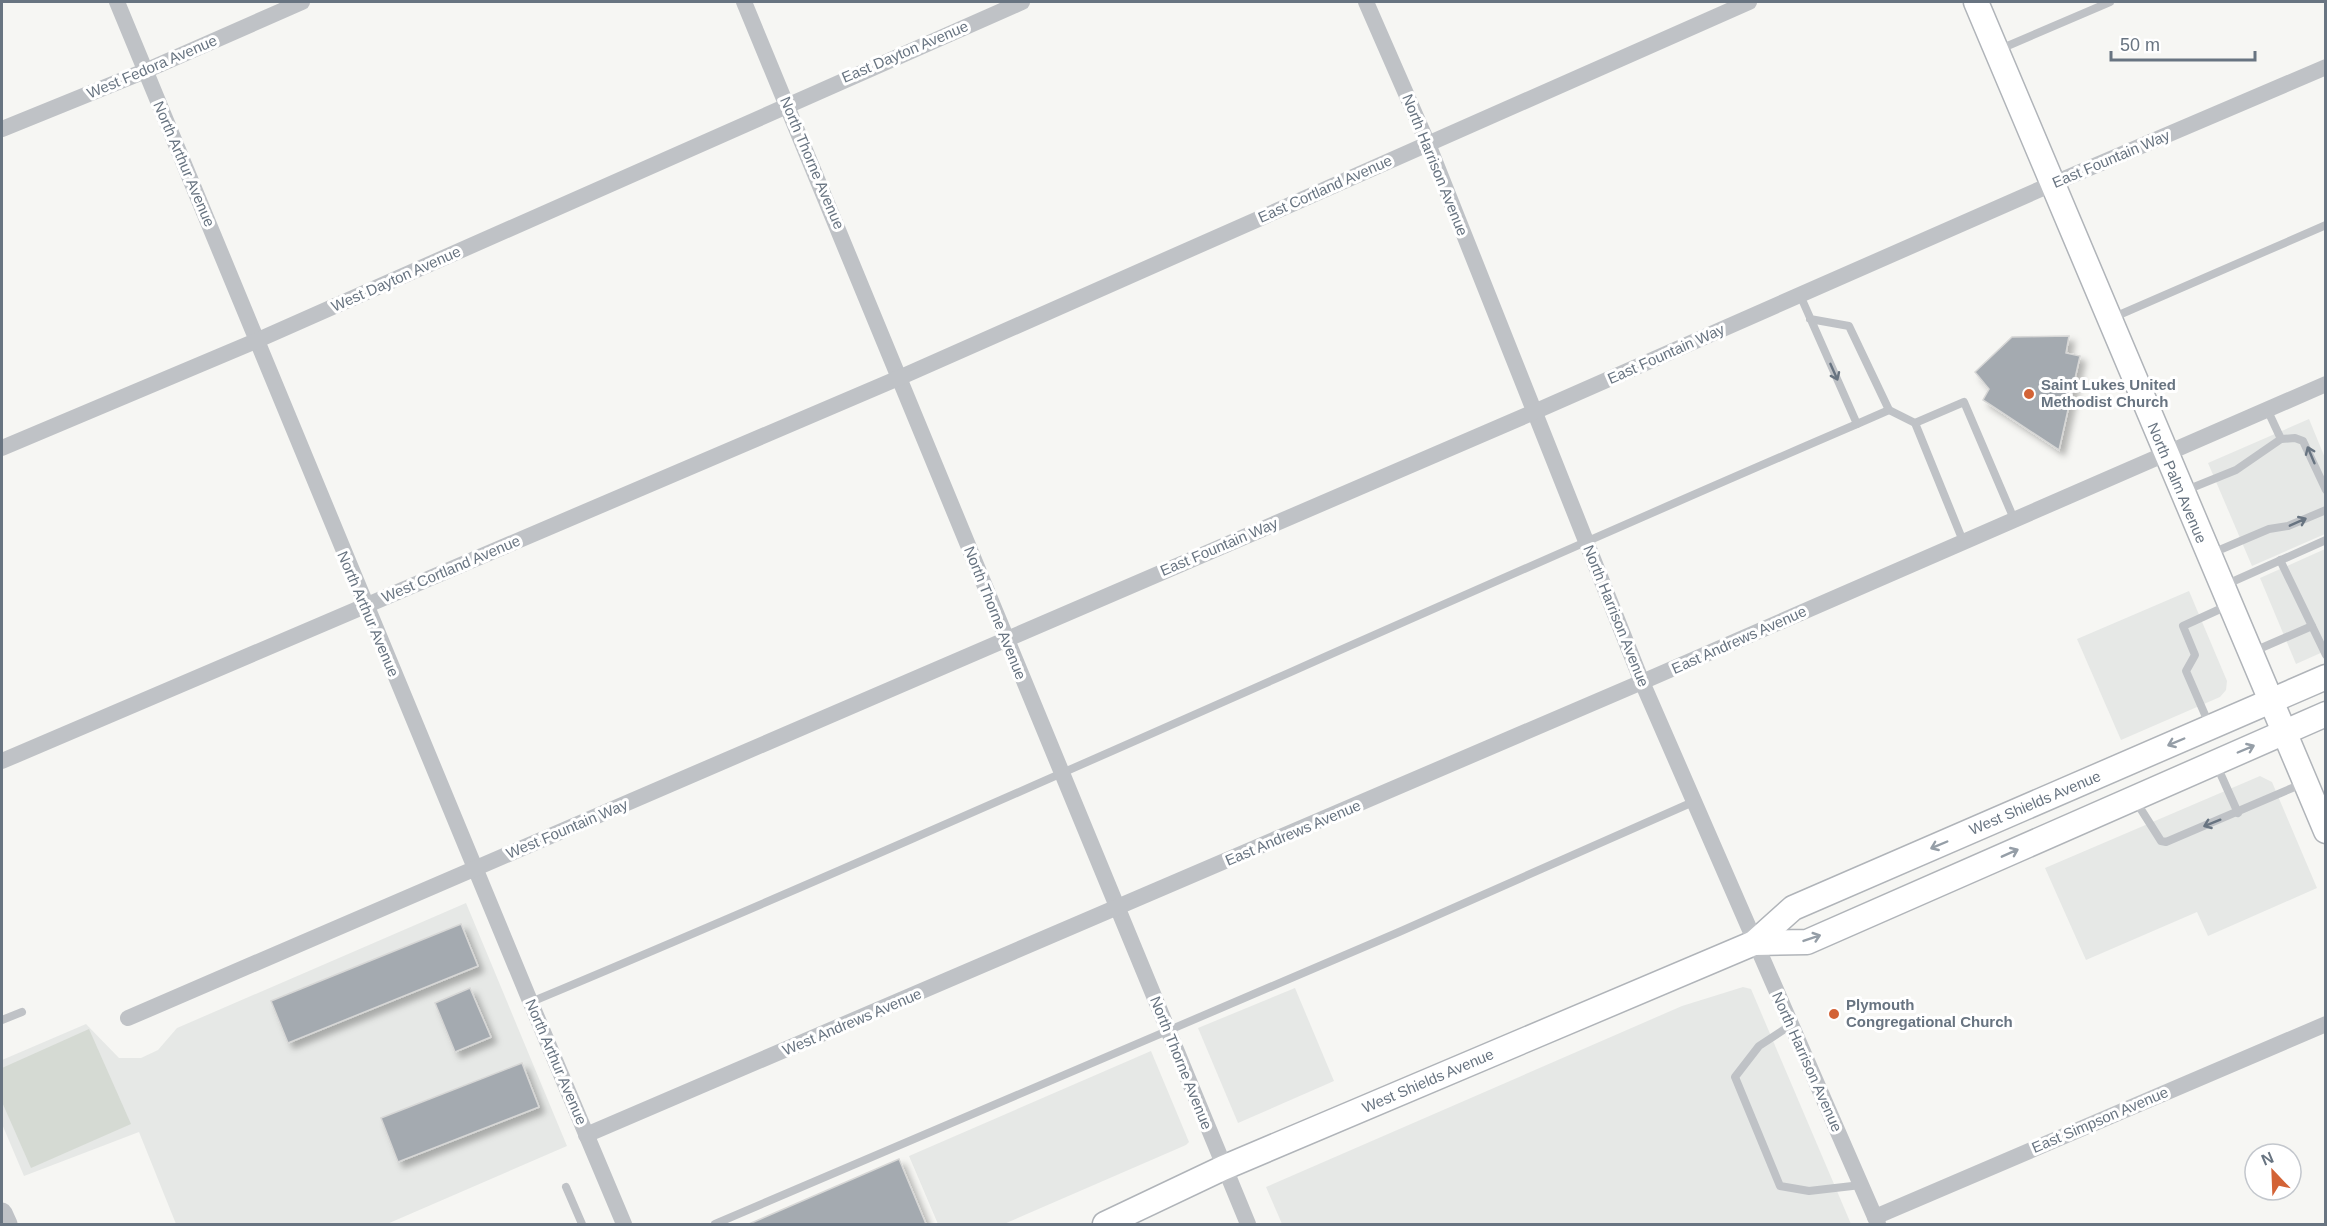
<svg xmlns="http://www.w3.org/2000/svg" width="2327" height="1226" viewBox="0 0 2327 1226" font-family="Helvetica,sans-serif">
<style>
.built{fill:#e6e8e6}
.green{fill:#d5dad3}
.building{fill:#a4aab0;stroke:#d7d7d6;stroke-width:1.5;filter:url(#shadow)}
.lines{fill:none;stroke-linecap:round;stroke-linejoin:round}
.secondary-casing{stroke:#b0b4b9;stroke-width:27}
.service{stroke:#bfc2c6;stroke-width:8}
.minor{stroke:#bfc2c6;stroke-width:16}
.tertiary{stroke:#bfc2c6;stroke-width:21}
.secondary{stroke:#fff;stroke-width:24}
.oneway{stroke:#687481}
.oneway2{stroke:#959ea7}
.poi-dot{fill:#d36336;stroke:#fff;stroke-width:2}
.labels{text-anchor:middle;stroke-width:6;stroke-linejoin:round;paint-order:stroke}
.street-label{font-size:15px;fill:#687481;stroke:#fff}
.poi-label{font-size:15px;font-weight:bold;fill:#687481;stroke:#fff;text-anchor:start}
</style>
<defs>
<filter id="shadow"><feDropShadow dx="5.5" dy="5.5" stdDeviation="3" flood-color="#0004"/></filter>
</defs>
<rect width="100%" height="100%" fill="#f6f6f3"/>
<g class="built">
<polygon points="2309,419 2325,458 2325,534 2252,566 2208,463"/>
<polygon points="2325,549 2325,651 2296,664 2260,578"/>
<polygon points="2189,591 2227,681 2226,690 2220,697 2121,740 2077,639"/>
<polygon points="2260,776 2272,782 2317,888 2208,936 2197,912 2086,960 2045,868"/>
<polygon points="466,903 567,1146 387,1224 176,1224 139,1132 24,1176 2,1124 2,1060 86,1024 119,1058 141,1058 158,1050 177,1028"/>
<polygon points="1743,987 1751,989 1851,1224 1282,1224 1266,1187 1682,1006"/>
<polygon points="1295,988 1334,1081 1238,1123 1198,1028"/>
<polygon points="1151,1051 1189,1142 1186,1145 1004,1224 938,1224 909,1156"/>
</g>
<polygon class="green" points="89,1029 131,1124 31,1168 2,1102 2,1068"/>
<g class="building">
<polygon points="2069,336 2066,353 2080,356 2059,450 1983,400 1989,389 1975,372 2012,337"/>
<polygon points="461,924 478,966 288,1043 271,1001"/>
<polygon points="470,988 491,1037 455,1052 435,1003"/>
<polygon points="522,1063 539,1107 398,1162 381,1118"/>
<polygon points="899,1159 926,1224 749,1224"/>
</g>
<g class="lines">
<g class="secondary-casing">
<g id="secondary">
<polyline points="1976,2 2326,831"/>
<polyline points="1754,943 1807,942 2326,714"/>
<polyline points="1105,1224 1223,1168 1754,943 1793,908 2326,677"/>
</g>
</g>
<g class="service">
<polyline points="1998,50 2110,2"/>
<polyline points="1800,295 1857,424 1889,410 1849,326 1810,319"/>
<polyline points="2112,318 2326,225"/>
<polyline points="1889,410 1915,423"/>
<polyline points="2281,439 2295,438 2303,441 2326,490"/>
<polyline points="2184,491 2236,470 2281,439 2267,409"/>
<polyline points="1963,541 1915,423 1964,402 2014,519"/>
<polyline points="2210,554 2269,529 2288,526 2326,510"/>
<polyline points="2225,585 2326,540"/>
<polyline points="2312,626 2326,655"/>
<polyline points="2252,652 2312,626 2280,560"/>
<polyline points="2209,724 2186,671 2195,655 2183,626 2229,605"/>
<polyline points="2217,766 2238,813"/>
<polyline points="2135,800 2161,841 2166,842 2304,783"/>
<path d="M531,1002C976,816 1414,614 1857,424"/>
<polyline points="2,1020 22,1012"/>
<polyline points="1791,1025 1759,1046 1735,1077 1780,1186 1809,1191 1861,1185"/>
<polyline points="566,1187 582,1224"/>
<polyline points="715,1224 1399,932 1693,802"/>
</g>
<g class="minor">
<path d="M117,2C285,410 452,818 624,1224"/>
<polyline points="744,2 1248,1224"/>
<polyline points="1366,2 1428,144 1642,682 1878,1224"/>
<polyline points="2,129 145,71 302,2"/>
<polyline points="2,448 258,340 1022,2"/>
<polyline points="2,761 901,377 1749,2"/>
<polyline points="128,1018 1534,412 2052,184 2326,67"/>
<polyline points="586,1135 1642,682 2326,384"/>
<polyline points="1875,1217 2326,1024"/>
</g>
<polyline class="tertiary" points="2,1213 7,1224"/>
<use href="#secondary" class="secondary"/>
</g>
<defs><path id="oneway-shaft" d="M-6 0H5M1.5-3L5.5 0L1.5 3" fill="none" stroke-width="1.6" stroke-linecap="round" stroke-linejoin="round" transform="scale(1.5)"/></defs>
<g class="oneway">
<use href="#oneway-shaft" transform="translate(1834 372) rotate(66)"/>
<use href="#oneway-shaft" transform="translate(2311 455) rotate(-113)"/>
<use href="#oneway-shaft" transform="translate(2298 522) rotate(-24)"/>
<use href="#oneway-shaft" transform="translate(2212 823) rotate(158)"/>
</g>
<g class="oneway2">
<use href="#oneway-shaft" transform="translate(2176 742) rotate(157)"/>
<use href="#oneway-shaft" transform="translate(2246 749) rotate(-23)"/>
<use href="#oneway-shaft" transform="translate(1939 845) rotate(157)"/>
<use href="#oneway-shaft" transform="translate(2010 853) rotate(-24)"/>
<use href="#oneway-shaft" transform="translate(1812 938) rotate(-19)"/>
</g>
<g class="poi-dot">
<circle cx="2029" cy="394" r="6"/>
<circle cx="1834" cy="1014" r="6"/>
</g>
<g class="labels">
<g class="street-label">
<text transform="translate(905 52) rotate(-23)" y="5">East Dayton Avenue</text>
<text transform="translate(152 67) rotate(-23)" y="5">West Fedora Avenue</text>
<text transform="translate(2111 159) rotate(-23)" y="5">East Fountain Way</text>
<text transform="translate(812 163) rotate(67)" y="5">North Thorne Avenue</text>
<text transform="translate(184 164) rotate(67)" y="5">North Arthur Avenue</text>
<text transform="translate(1435 165) rotate(68)" y="5">North Harrison Avenue</text>
<text transform="translate(1325 189) rotate(-24)" y="5">East Cortland Avenue</text>
<text transform="translate(396 279) rotate(-24)" y="5">West Dayton Avenue</text>
<text transform="translate(1666 354) rotate(-24)" y="5">East Fountain Way</text>
<text transform="translate(2177 483) rotate(67)" y="5">North Palm Avenue</text>
<text transform="translate(1219 547) rotate(-23)" y="5">East Fountain Way</text>
<text transform="translate(451 569) rotate(-23)" y="5">West Cortland Avenue</text>
<text transform="translate(995 613) rotate(68)" y="5">North Thorne Avenue</text>
<text transform="translate(368 614) rotate(67)" y="5">North Arthur Avenue</text>
<text transform="translate(1616 616) rotate(68)" y="5">North Harrison Avenue</text>
<text transform="translate(1739 640) rotate(-24)" y="5">East Andrews Avenue</text>
<text transform="translate(2035 803) rotate(-23)" y="5">West Shields Avenue</text>
<text transform="translate(567 829) rotate(-23)" y="5">West Fountain Way</text>
<text transform="translate(1293 833) rotate(-23)" y="5">East Andrews Avenue</text>
<text transform="translate(852 1022) rotate(-23)" y="5">West Andrews Avenue</text>
<text transform="translate(556 1062) rotate(67)" y="5">North Arthur Avenue</text>
<text transform="translate(1807 1062) rotate(66)" y="5">North Harrison Avenue</text>
<text transform="translate(1181 1063) rotate(68)" y="5">North Thorne Avenue</text>
<text transform="translate(1428 1081) rotate(-23)" y="5">West Shields Avenue</text>
<text transform="translate(2100 1120) rotate(-23)" y="5">East Simpson Avenue</text>
</g>
<g class="poi-label">
<text x="2041" y="390">Saint Lukes United<tspan x="2041" dy="17">Methodist Church</tspan></text>
<text x="1846" y="1010">Plymouth<tspan x="1846" dy="17">Congregational Church</tspan></text>
</g>
</g>
<rect width="2327" height="1226" fill="none" stroke="#687481" stroke-width="6"/>
<g transform="translate(2273 1172) rotate(337)"><circle r="28" fill="#ffffff" stroke="#c3c7cd" stroke-width="1.5"/>
<path d="M0-4.5L10 22L0 15L-10 22Z" fill="#d36336"/>
<text y="-9" font-size="16" font-weight="bold" text-anchor="middle" fill="#687481">N</text>
</g>
<path d="M2111 51v9h144v-9" fill="none" stroke="#687481" stroke-width="3"/>
<text x="2120" y="51" font-size="18" fill="#687481" stroke="#ffffff" stroke-width="4.5" paint-order="stroke">50 m</text>
</svg>
